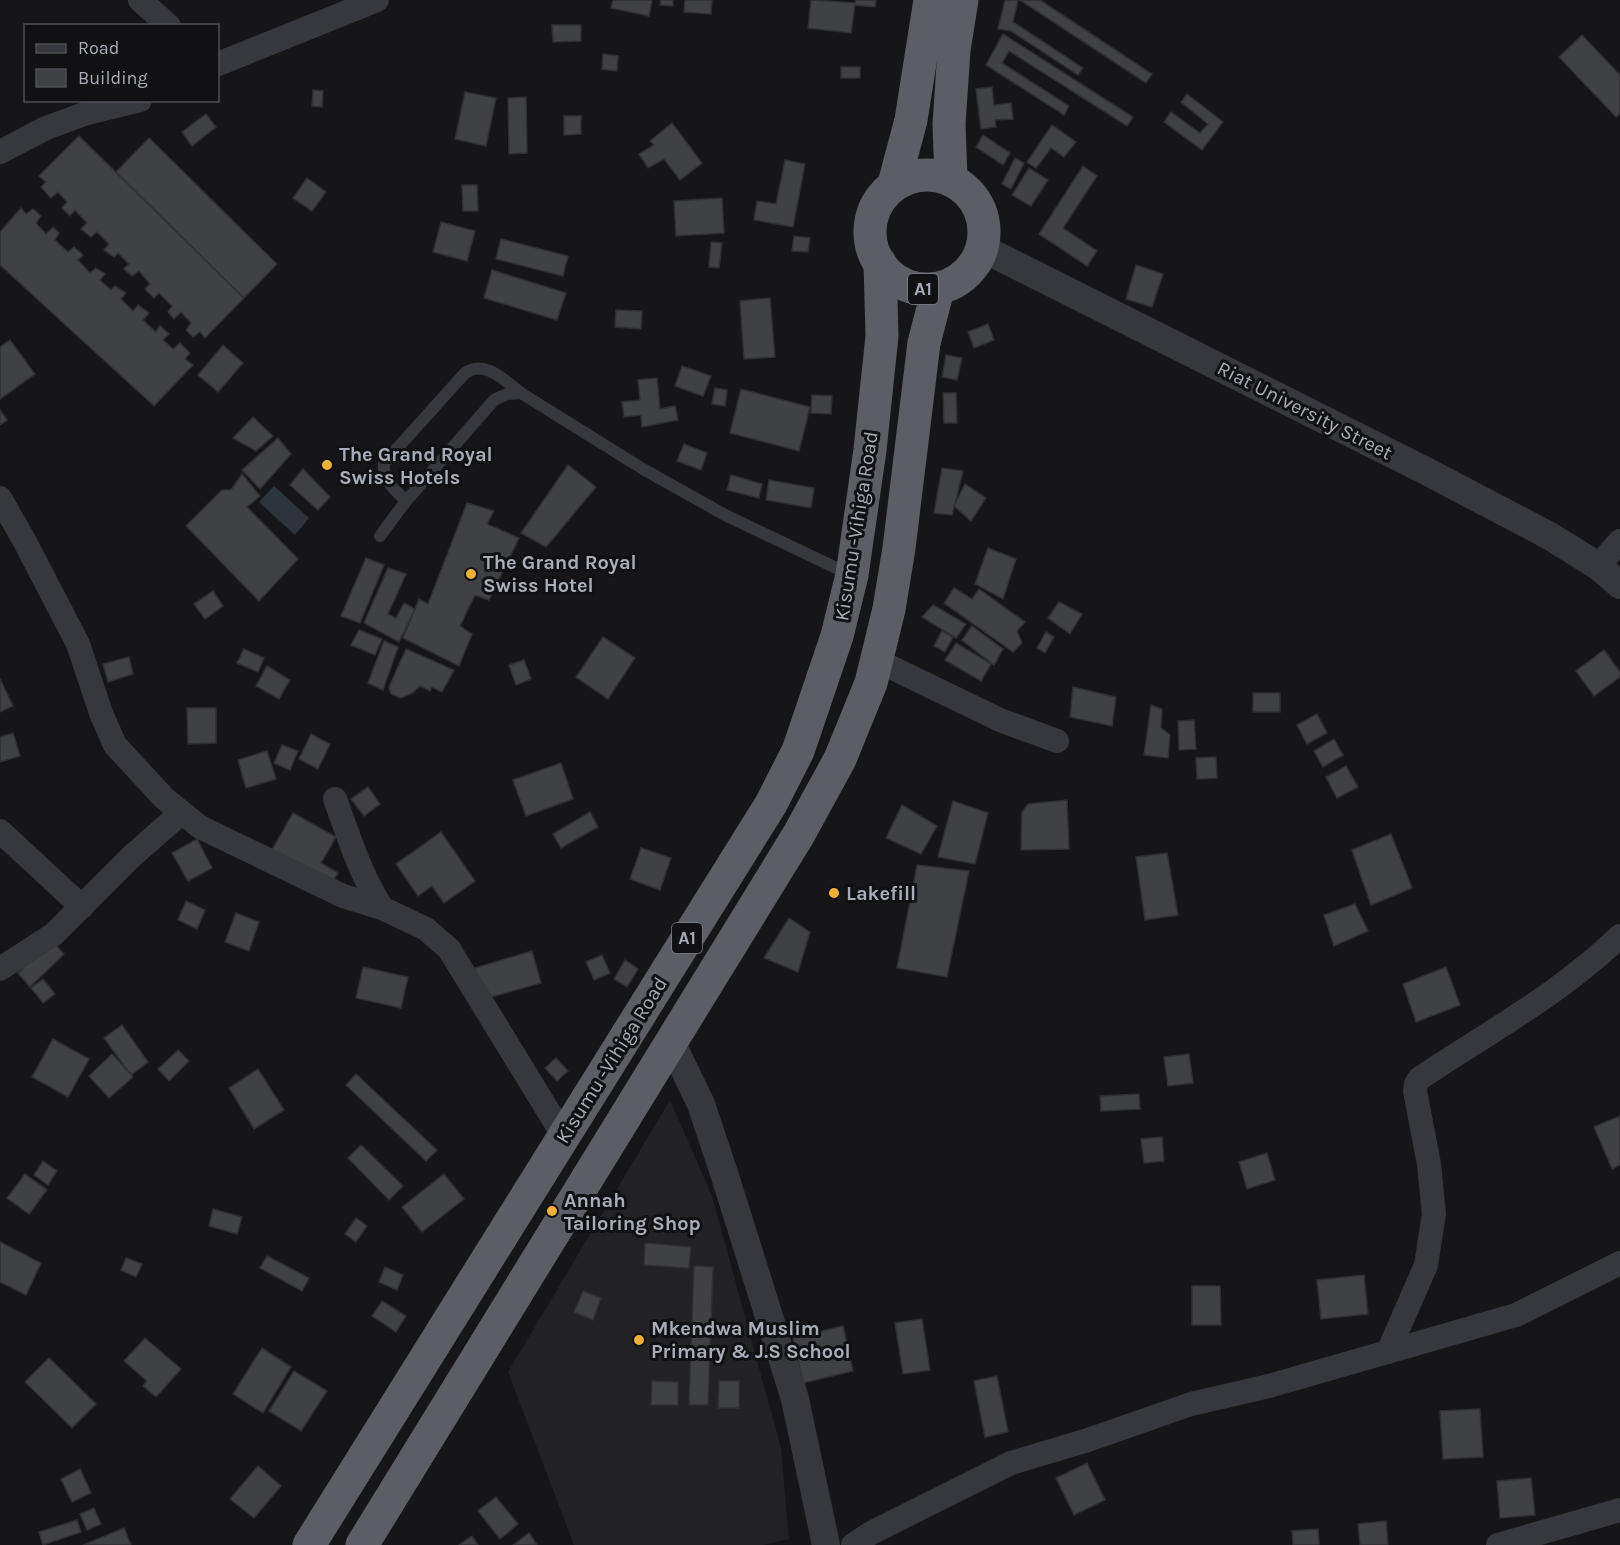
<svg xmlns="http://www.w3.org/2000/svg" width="1620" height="1545" viewBox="0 0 1620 1545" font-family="Karla,sans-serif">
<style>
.built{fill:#222225}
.water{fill:#2c353c}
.building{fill:#404145;stroke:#303034;stroke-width:1.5}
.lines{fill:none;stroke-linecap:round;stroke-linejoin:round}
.service{stroke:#37383d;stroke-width:12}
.minor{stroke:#37383d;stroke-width:24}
.tertiary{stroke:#37383d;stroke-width:28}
.trunk{stroke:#5b5e65;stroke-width:33}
.poi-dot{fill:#f2b134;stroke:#111113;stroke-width:2}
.labels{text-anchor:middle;stroke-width:6;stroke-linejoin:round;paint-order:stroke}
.shield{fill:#111113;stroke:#7b7e86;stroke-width:1.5}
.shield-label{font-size:18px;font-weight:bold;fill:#a8adb8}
.street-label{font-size:20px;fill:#a8adb8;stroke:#111113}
.poi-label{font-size:20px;font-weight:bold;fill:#a8adb8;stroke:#111113;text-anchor:start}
</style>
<rect width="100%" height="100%" fill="#161618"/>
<polygon class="built" points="670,1100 712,1196 781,1448 789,1539 763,1545 574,1545 508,1372"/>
<polygon class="water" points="274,486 309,518 295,535 259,502"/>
<g class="building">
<polygon points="613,0 652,0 649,16 611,8"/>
<polygon points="661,0 673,0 673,6 660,5"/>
<polygon points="685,0 712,0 711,14 684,12"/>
<polygon points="811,0 855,3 856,0 876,0 875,7 855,5 851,33 808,28"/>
<polygon points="1005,0 1018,0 1013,22 1083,68 1078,75 1011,31 998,29"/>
<polygon points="1020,0 1040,0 1152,74 1146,83"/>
<polygon points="552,25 581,25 581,41 553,42"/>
<polygon points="1003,34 1133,117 1127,126 1009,51 1002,63 1069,106 1064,115 986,65"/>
<polygon points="1582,35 1620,75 1620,114 1616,117 1559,57"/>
<polygon points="603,54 618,56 617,71 602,69"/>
<rect x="841" y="67" width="19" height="11"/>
<polygon points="992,87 994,105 1011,103 1013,119 995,120 996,127 981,129 976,89"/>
<polygon points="313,90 323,91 322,107 312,106"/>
<polygon points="465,92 496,98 486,146 455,139"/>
<polygon points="1187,94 1223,122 1202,150 1164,122 1171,112 1200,133 1208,124 1181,102"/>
<polygon points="526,97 527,153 509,154 508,98"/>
<polygon points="206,114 216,127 192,146 182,132"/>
<polygon points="564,116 581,116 581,134 564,135"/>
<polygon points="672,123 702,163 680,180 664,159 648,168 639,154 654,145 650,141"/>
<polygon points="1052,125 1076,142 1064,157 1051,148 1036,168 1027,162"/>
<polygon points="983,135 1010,153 1003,165 976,147"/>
<polygon points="79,136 244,298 205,338 200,332 193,337 186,330 191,323 181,312 174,319 168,312 172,306 159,293 154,298 145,289 150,284 139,271 132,276 124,269 129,264 118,253 114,257 104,250 109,244 97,232 91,237 81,229 87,223 75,210 70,216 62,208 67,202 58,192 51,198 41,187 46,182 39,176"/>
<polygon points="149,138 277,264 244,298 116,172"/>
<polygon points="1015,158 1024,163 1011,189 1002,184"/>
<polygon points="785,160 805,164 793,227 754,220 757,201 776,204"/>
<polygon points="1083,166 1097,176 1063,228 1097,251 1087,266 1039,234"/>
<polygon points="1029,168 1048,180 1031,206 1012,195"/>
<polygon points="307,178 326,192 312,211 293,198"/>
<polygon points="462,185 477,185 478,211 463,211"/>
<polygon points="722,198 724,233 676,236 674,201"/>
<polygon points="21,208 26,214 33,209 41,216 36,223 46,234 53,227 59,233 55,240 68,252 74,247 83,255 78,260 90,273 96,268 105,274 100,280 111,290 115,286 126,293 121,299 133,311 138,305 149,313 143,320 156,332 160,326 169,334 163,340 173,349 180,343 190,353 185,359 193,365 154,406 0,265 0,232"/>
<polygon points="441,222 475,231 467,261 433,252"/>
<polygon points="794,236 810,238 808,252 792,251"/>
<polygon points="501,239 568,256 563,276 496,259"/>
<polygon points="711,242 722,243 719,268 709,267"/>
<polygon points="1136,265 1163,274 1152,307 1126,299"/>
<polygon points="492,270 566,293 557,320 484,298"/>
<polygon points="770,298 775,357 744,359 740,301"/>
<polygon points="616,310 642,311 641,329 615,327"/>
<polygon points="988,324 994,340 974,348 968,332"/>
<polygon points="10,340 35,374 0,399 0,347"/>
<polygon points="223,345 243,363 218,392 198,375"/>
<polygon points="946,355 962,358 957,380 942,377"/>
<polygon points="682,366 711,376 703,396 675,386"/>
<polygon points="657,378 660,409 675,406 678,420 642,427 641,415 624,417 622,402 640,400 638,380"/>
<polygon points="715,388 727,390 725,406 712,404"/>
<polygon points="741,389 810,407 799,451 730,433"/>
<polygon points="943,393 956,393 957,423 944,423"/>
<polygon points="812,395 832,396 831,414 811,413"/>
<polygon points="0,410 7,420 0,425"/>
<polygon points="253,417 273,436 256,451 233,438"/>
<polygon points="278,438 291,454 260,489 242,470"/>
<polygon points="684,444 707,453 701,470 677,461"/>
<polygon points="568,465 596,487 546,547 521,533"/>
<polygon points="942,468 963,471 952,515 934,513"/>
<polygon points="303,469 330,497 318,510 290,485"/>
<polygon points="242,474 260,496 247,507 298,559 259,601 186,526 222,490 231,490"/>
<polygon points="731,475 762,484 759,498 727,490"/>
<polygon points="769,480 814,488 811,508 766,500"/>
<polygon points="965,484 986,498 971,521 954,506"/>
<polygon points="467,503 494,511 487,524 519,538 489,600 475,595 460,626 472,634 459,666 403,638 419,599 428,604"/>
<polygon points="988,548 1016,559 1003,599 975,584"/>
<polygon points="366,558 384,565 360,623 341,616"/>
<polygon points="388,568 406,574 388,614 396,618 404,603 415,609 399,642 364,623"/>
<polygon points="954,588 972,599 979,589 1025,622 1017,631 1022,643 1013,652 944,603"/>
<polygon points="213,591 223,606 205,619 194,604"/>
<polygon points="1059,602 1082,614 1070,634 1048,618"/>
<polygon points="933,605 966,624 956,638 922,617"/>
<polygon points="972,626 1003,649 994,665 962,640"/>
<polygon points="359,630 382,639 375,655 351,645"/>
<polygon points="942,631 953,637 945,652 934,646"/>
<polygon points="1046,632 1054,637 1045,653 1037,648"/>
<polygon points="603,637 635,658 608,699 576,677"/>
<polygon points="384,641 398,647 383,690 368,683"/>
<polygon points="956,643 991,664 981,681 945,660"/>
<polygon points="244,649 264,658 258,672 237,663"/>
<polygon points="406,649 454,670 442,692 432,687 430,691 420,686 412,693 401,698 391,694 389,687"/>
<polygon points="1604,650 1620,672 1620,677 1594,696 1576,671"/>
<polygon points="129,657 133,674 108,682 103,664"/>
<polygon points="524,660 531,679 516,685 509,665"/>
<polygon points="267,666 290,680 279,699 256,686"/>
<polygon points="0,679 13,706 0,712"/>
<polygon points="1073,687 1116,697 1112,726 1070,717"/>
<rect x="1253" y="693" width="27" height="19"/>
<polygon points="1151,705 1162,709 1161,728 1170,735 1168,758 1144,755"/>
<polygon points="187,708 216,708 216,743 188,744"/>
<polygon points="1317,714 1327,733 1307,744 1297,725"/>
<polygon points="1194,720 1196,749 1179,750 1178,721"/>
<polygon points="13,733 20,756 0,762 0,737"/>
<polygon points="311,734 330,744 318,769 299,759"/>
<polygon points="1334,739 1343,755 1323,767 1314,751"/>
<polygon points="282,745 298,751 290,770 274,763"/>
<polygon points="267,751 276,779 246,788 238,760"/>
<polygon points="1216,757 1217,778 1197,779 1196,758"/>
<polygon points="561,763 573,799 526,816 513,780"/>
<polygon points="1346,766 1358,787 1337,798 1326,777"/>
<polygon points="368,787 380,804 364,816 351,799"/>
<polygon points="1067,800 1069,849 1021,850 1022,812 1028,804"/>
<polygon points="953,801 988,813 975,864 938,857"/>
<polygon points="902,805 937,826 921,854 886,838"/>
<polygon points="590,812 598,827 561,848 553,834"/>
<polygon points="293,813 336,837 321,863 338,873 331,884 272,850"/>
<polygon points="441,832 475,881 444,903 432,886 418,896 396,864"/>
<polygon points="1391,834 1412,888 1371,905 1352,850"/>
<polygon points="197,839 212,868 188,881 172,853"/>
<polygon points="641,848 671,858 660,890 630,879"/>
<polygon points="1167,853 1178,915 1145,920 1136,857"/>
<polygon points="917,865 969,871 947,977 897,968"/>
<polygon points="186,901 205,910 197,929 178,920"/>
<polygon points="1355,904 1368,931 1334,946 1324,915"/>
<polygon points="236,913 259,922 249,951 225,942"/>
<polygon points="789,918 810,932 798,972 764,958"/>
<polygon points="52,941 64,954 30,987 18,973"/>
<polygon points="532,951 541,983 484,999 475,968"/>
<polygon points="602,955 610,973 594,980 586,962"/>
<polygon points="625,960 638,969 627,987 614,979"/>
<polygon points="363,967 408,977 401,1008 356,998"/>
<polygon points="1446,967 1460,1005 1416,1022 1403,984"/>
<polygon points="43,979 55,994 43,1003 31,988"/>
<polygon points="122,1025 148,1062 131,1075 104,1038"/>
<polygon points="53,1039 89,1059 68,1097 32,1077"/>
<polygon points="178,1050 189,1061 169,1081 158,1069"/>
<polygon points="112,1054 133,1077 109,1098 89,1076"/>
<polygon points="1189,1054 1193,1083 1168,1086 1164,1057"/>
<polygon points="556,1058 568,1071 557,1081 545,1068"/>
<polygon points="258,1069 284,1110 254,1129 229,1088"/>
<polygon points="356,1074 437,1150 426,1161 346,1085"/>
<polygon points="1139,1094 1140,1109 1101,1111 1100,1096"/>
<polygon points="1620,1116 1620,1165 1612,1169 1594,1127"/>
<polygon points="1162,1137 1164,1161 1144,1163 1141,1139"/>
<polygon points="361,1145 403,1186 389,1200 348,1158"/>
<polygon points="1267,1153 1275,1180 1247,1189 1239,1162"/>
<polygon points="43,1161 57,1171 48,1185 34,1175"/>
<polygon points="25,1174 47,1190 29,1214 7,1198"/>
<polygon points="444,1174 464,1199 422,1232 402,1207"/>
<polygon points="213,1209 242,1217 237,1234 209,1226"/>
<polygon points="356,1218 367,1226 356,1242 345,1234"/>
<polygon points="0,1242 41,1263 26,1295 0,1282"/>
<polygon points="645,1243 691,1247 689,1268 644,1265"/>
<polygon points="267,1256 309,1278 302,1291 260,1268"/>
<polygon points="126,1258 142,1264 136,1277 121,1270"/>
<polygon points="694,1266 713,1267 708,1405 689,1405"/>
<polygon points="385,1267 403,1275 397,1290 379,1282"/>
<polygon points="1364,1275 1368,1314 1321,1319 1317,1280"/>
<polygon points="1192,1286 1220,1286 1221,1325 1192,1325"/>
<polygon points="583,1291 601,1298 593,1320 574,1312"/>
<polygon points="382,1301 406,1316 396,1332 372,1316"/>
<polygon points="922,1319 930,1370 903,1374 895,1323"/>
<polygon points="843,1326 853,1371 803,1383 793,1338"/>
<polygon points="145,1338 181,1369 156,1397 143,1386 147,1381 124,1361"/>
<polygon points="262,1348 291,1367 263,1413 233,1394"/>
<polygon points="49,1358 96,1404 72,1428 25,1382"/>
<polygon points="294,1371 327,1391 301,1431 269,1411"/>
<polygon points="997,1376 1008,1432 985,1437 974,1381"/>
<polygon points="652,1381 678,1382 678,1405 651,1405"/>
<polygon points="719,1381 739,1381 739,1408 718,1408"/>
<polygon points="1480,1409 1483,1457 1443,1459 1440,1411"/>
<polygon points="1087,1463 1105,1500 1074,1515 1056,1478"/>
<polygon points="258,1466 281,1486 254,1518 230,1499"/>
<polygon points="80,1469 91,1493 72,1502 61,1479"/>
<polygon points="1531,1478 1535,1515 1500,1518 1497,1481"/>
<polygon points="496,1497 518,1524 500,1539 478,1511"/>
<polygon points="94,1508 101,1524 87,1530 80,1514"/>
<polygon points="77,1520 81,1532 43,1545 39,1532"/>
<polygon points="1386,1521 1388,1545 1360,1545 1358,1524"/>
<polygon points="124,1528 131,1545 83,1545"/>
<polygon points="1318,1529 1319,1545 1293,1545 1292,1531"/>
<polygon points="529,1533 537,1545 513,1545"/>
<polygon points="472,1536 478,1545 459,1545"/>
</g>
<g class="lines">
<g class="service">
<path d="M406,501C395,490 382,480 384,463L465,373C485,359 505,381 521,393"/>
<polyline points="380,536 406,501 494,400 507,394 521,393 643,469 725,515 851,575"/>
</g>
<g class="minor">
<polyline points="140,0 169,26"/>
<polyline points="218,64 377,0"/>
<polyline points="0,152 46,128 87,113 140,100"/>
<polyline points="0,498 24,540 78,644 101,713 115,745 164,798 200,827 343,896 382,908 426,929 449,949 563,1135"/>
<polyline points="1598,566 1620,541"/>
<polyline points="876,660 1000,720 1057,741"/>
<path d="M335,799C349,837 360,874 382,908"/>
<polyline points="0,831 82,907"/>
<polyline points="0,969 54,934 131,857 181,813"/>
<path d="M1388,1352L1426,1265L1434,1214L1429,1164L1415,1091L1416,1084L1419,1079C1489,1032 1560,994 1620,936"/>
<polyline points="853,1545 871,1533 1011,1463 1088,1440 1191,1404 1269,1386 1516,1315 1620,1263"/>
<polyline points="1498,1545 1620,1510"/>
</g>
<g class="tertiary">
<polyline points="982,248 1426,471 1548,535 1598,566 1620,585"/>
<polyline points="671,1042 701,1104 723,1170 795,1399 826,1545"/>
</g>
<g class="trunk">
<circle cx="927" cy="232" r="57"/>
<polyline points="951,179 949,124 954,50 962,0"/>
<polyline points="894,184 911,120 930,0"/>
<polyline points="309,1545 771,804 798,751 837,636 852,575 870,450 882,336 880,263"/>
<polyline points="362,1545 799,834 840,759 871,683 889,609 899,548 924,343 938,289"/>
</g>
</g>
<g class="poi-dot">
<circle cx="327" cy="465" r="6"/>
<circle cx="471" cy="574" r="6"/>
<circle cx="834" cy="893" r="6"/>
<circle cx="552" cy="1211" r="6"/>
<circle cx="639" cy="1340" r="6"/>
</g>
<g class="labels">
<g class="shield">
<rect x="908" y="274" width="30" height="30" rx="4.5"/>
<rect x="672" y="923" width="30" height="30" rx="4.5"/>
</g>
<g class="shield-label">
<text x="923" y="295">A1</text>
<text x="687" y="944">A1</text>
</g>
<g class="street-label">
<text transform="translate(1305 410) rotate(27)" y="7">Riat University Street</text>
<text transform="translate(856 526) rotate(-81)" y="7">Kisumu -Vihiga Road</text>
<text transform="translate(611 1060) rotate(-58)" y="7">Kisumu -Vihiga Road</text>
</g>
<g class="poi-label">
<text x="339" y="461">The Grand Royal<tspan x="339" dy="23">Swiss Hotels</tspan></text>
<text x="483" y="569">The Grand Royal<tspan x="483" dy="23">Swiss Hotel</tspan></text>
<text x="846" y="900">Lakefill</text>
<text x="564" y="1207">Annah<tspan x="564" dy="23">Tailoring Shop</tspan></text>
<text x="651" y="1335">Mkendwa Muslim<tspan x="651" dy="23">Primary &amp; J.S School</tspan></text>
</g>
</g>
<rect x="24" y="24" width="195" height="78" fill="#111113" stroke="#4d4f55" stroke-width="1.5"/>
<rect x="36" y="44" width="30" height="9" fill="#37383d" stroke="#4d4f55" stroke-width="1.5"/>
<text x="78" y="54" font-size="18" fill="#a8adb8">Road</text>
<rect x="36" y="69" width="30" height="18" fill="#404145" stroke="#4d4f55" stroke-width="1.5"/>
<text x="78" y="84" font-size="18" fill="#a8adb8">Building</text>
</svg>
